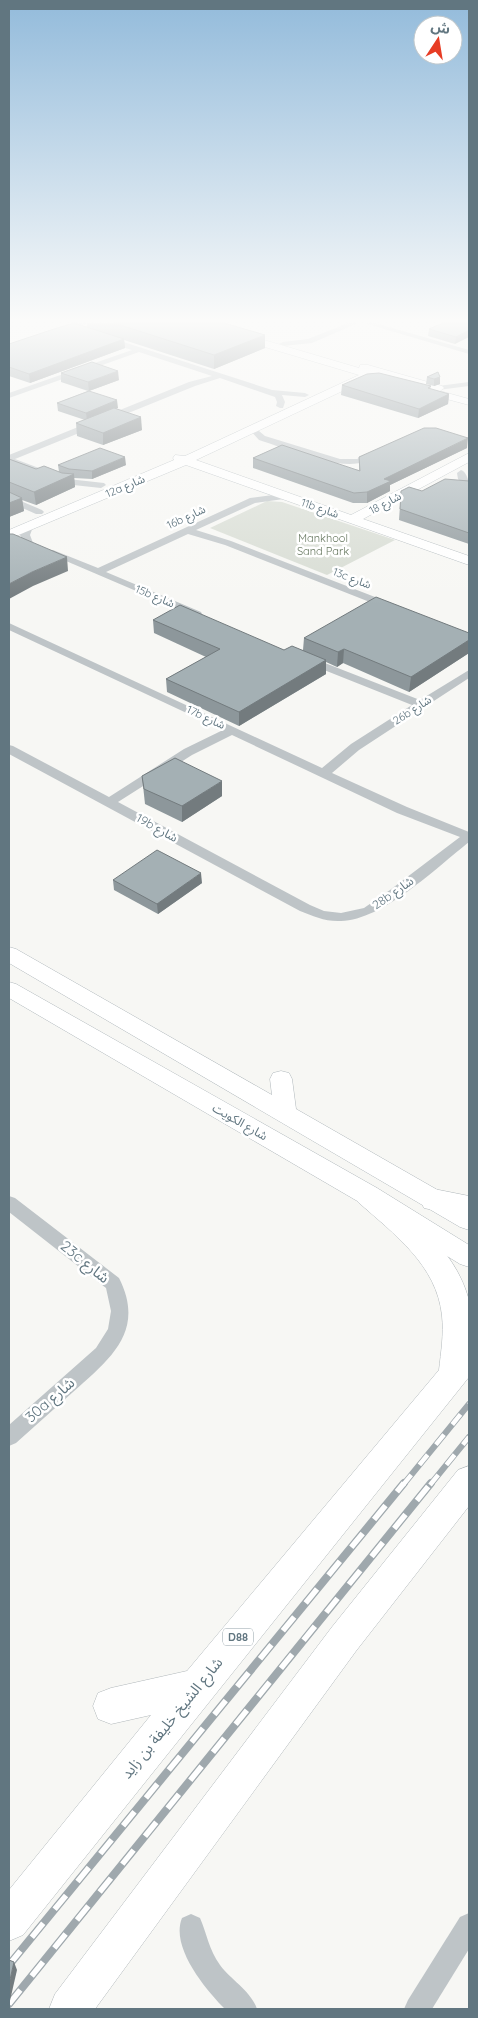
<svg xmlns="http://www.w3.org/2000/svg" width="478" height="2018" viewBox="0 0 478 2018" font-family="Quicksand,'Noto Sans Arabic',sans-serif">
<style>
.green{fill:#d7dcd3}
.lines{fill:none;stroke-linecap:round;stroke-linejoin:round}
.secondary-casing{stroke:#b0b8bc;stroke-width:1}
.primary-casing{stroke:#b1b8bb;stroke-width:1}
.street{fill:#bec4c7;fill-rule:evenodd}
.secondary{fill:#fff;fill-rule:evenodd}
.primary{fill:#fff;fill-rule:evenodd}
.rail-far1-casing{stroke:#9fa8ad;stroke-width:6}
.rail-casing{stroke:#9fa8ad;stroke-width:8}
.rail-far1{stroke:#fff;stroke-width:4.5;stroke-dasharray:13;stroke-linecap:butt}
.rail{stroke:#fff;stroke-width:5.5;stroke-dasharray:18;stroke-linecap:butt}
.wall{fill:#8d979b}
.shaded-wall{fill:#737b7e}
.building{fill:#a4b0b4;stroke:#737b7e}
.labels{text-anchor:middle;stroke-width:5;stroke-linejoin:round;paint-order:stroke}
.far-street-label{font-size:11px;fill:#617680;stroke:#fff}
.far-park-label{font-size:11px;fill:#677860;stroke:#fff}
.shield{fill:#fff;stroke:#909fa6;stroke-width:1}
.shield-label{font-size:11px;font-weight:bold;fill:#617680}
.street-label{font-size:12px;fill:#617680;stroke:#fff}
.near-street-label{font-size:15px;fill:#617680;stroke:#fff}
</style>
<rect width="100%" height="100%" fill="#f7f7f4"/>
<polygon class="green" points="267,501 282,502 395,540 327,575 210,528"/>
<g class="lines">
<g class="secondary-casing">
<g id="secondary">
<polygon points="190,323 206,323 359,368 360,365 368,365 442,386 444,388 440,391 469,399 469,405 417,391 415,389 419,386 380,375 379,378 370,378 196,460 351,515 469,453 469,462 363,519 469,556 469,565 186,465 9,539 9,530 174,460 173,458 175,455 185,456 198,450 359,375 191,325"/>
<polygon points="9,947 16,949 272,1095 270,1079 273,1073 281,1071 289,1073 292,1079 296,1109 469,1208 469,1230 460,1227 9,963"/>
<polygon points="9,982 16,984 377,1188 469,1245 469,1267 460,1264 359,1202 9,998"/>
</g>
</g>
<g class="primary-casing">
<g id="primary">
<path d="M368,1184C381,1189 389,1198 399,1206C428,1231 457,1259 468,1297C473,1313 469,1358 469,1377L23,1935L9,1941V1890L151,1715L111,1724L98,1719L93,1706L98,1693L111,1688L187,1671L439,1370C441,1352 444,1334 442,1316C437,1265 394,1234 358,1202L354,1195L358,1188Z"/>
<polygon points="434,1189 469,1196 469,1218 424,1208 420,1200 424,1192"/>
<polygon points="469,1466 469,1506 356,1651 95,2009 49,2009 55,1994 332,1627 458,1470"/>
</g>
</g>
<g class="street">
<polygon points="78,323 89,323 60,333 56,331"/>
<polygon points="348,323 358,323 312,343 283,346 279,344 283,342 308,339"/>
<polygon points="364,323 375,323 469,350 469,354"/>
<polygon points="102,337 108,337 272,390 305,393 309,395 305,397 282,395 285,402 283,408 280,408 276,406 277,402 275,397 220,378 195,386 15,459 68,479 104,483 106,485 101,488 64,484 9,462 9,455 189,382 212,376 139,352 9,398 9,393 132,350 102,341"/>
<polygon points="469,382 469,386 438,390 434,388 438,386"/>
<path d="M256,423L259,424V431L265,436L340,459H357L376,451L380,454C353,479 291,450 259,440L251,431L253,424Z"/>
<path d="M461,470C467,472 469,482 469,487H465L458,479L457,473Z"/>
<polygon points="288,493 291,494 291,498 255,503 196,530 231,541 393,604 394,606 393,608 385,608 225,545 188,534 106,572 201,612 202,614 201,616 197,617 45,552 47,550 53,550 98,568 250,498"/>
<polygon points="9,496 42,510 44,512 42,514 36,514 9,502"/>
<polygon points="28,524 33,527 30,535 33,543 28,546 25,545 20,535 25,525"/>
<path d="M9,623L322,768L351,744L412,705L304,662L302,660L304,658H312L420,700L469,670V678L359,750L332,773L407,807L469,832V842C436,868 383,920 341,921C326,922 313,916 300,911L9,754V745L13,746L109,797L184,749L223,730L9,630ZM232,735L397,813L460,837L390,890L364,908L341,913L324,911L310,905L118,802L192,755Z"/>
<path d="M9,1196L15,1198L119,1278C146,1331 110,1359 73,1392C54,1409 35,1426 16,1443L9,1446V1425L96,1348L108,1329L111,1311L106,1288L9,1212Z"/>
<polygon points="469,1913 469,1949 432,2009 404,2009 408,2000 460,1917"/>
<path d="M191,1914L200,1918C207,1934 209,1950 220,1965C231,1980 251,1991 257,2009H225C206,1990 170,1947 182,1918Z"/>
</g>
<use href="#secondary" class="secondary"/>
<use href="#primary" class="primary"/>
<g class="rail-far1-casing">
<g id="rail-far1">
<polyline points="403,1485 469,1404"/>
<polyline points="430,1485 469,1437"/>
</g>
</g>
<g class="rail-casing">
<g id="rail">
<polyline points="9,1965 404,1483"/>
<polyline points="9,2004 431,1483"/>
</g>
</g>
<use href="#rail-far1" class="rail-far1"/>
<use href="#rail" class="rail"/>
</g>
<g class="wall">
<polygon points="87,323 224,323 265,348 214,369 124,340 125,348 30,383 9,376 9,344 87,327"/>
<polygon points="469,323 455,344 428,336 429,329"/>
<polygon points="438,372 440,384 434,386 426,384 427,377"/>
<polygon points="61,373 119,380 89,391 118,408 116,408 142,430 103,445 77,436 76,423 85,420 58,411 57,403 88,391 61,382"/>
<polygon points="342,385 431,386 430,389 449,394 448,404 418,418 341,395"/>
<polygon points="467,448 390,485 390,491 367,503 353,503 253,468 253,458 359,470 359,457"/>
<polygon points="9,459 36,469 59,472 58,465 126,465 92,479 74,478 75,487 36,505 22,500 24,511 9,517"/>
<polygon points="469,481 469,544 399,520 401,491 422,491"/>
<polygon points="153,620 284,650 303,650 304,638 469,633 469,653 409,692 343,663 337,667 326,662 326,674 239,726 167,692 166,679 206,657 154,633"/>
<polygon points="142,776 222,796 182,822 145,804"/>
<polygon points="113,880 202,883 158,914 114,890"/>
</g>
<g class="shaded-wall">
<polygon points="469,330 469,337 455,344 456,337"/>
<polygon points="265,335 265,348 214,369 214,355"/>
<polygon points="124,339 125,348 30,383 29,374"/>
<polygon points="118,371 119,380 89,391 88,382"/>
<polygon points="440,377 440,384 434,386 434,379"/>
<polygon points="449,394 448,404 418,418 419,409"/>
<polygon points="117,400 118,408 87,420 86,413"/>
<polygon points="141,417 142,430 103,445 103,433"/>
<polygon points="468,438 467,448 390,485 390,491 367,503 367,492 384,479"/>
<polygon points="125,457 126,465 92,479 92,471"/>
<polygon points="74,474 75,487 36,505 34,492"/>
<polygon points="22,498 24,511 9,517 9,503"/>
<polygon points="67,557 68,571 33,586 9,599 9,584 32,572"/>
<polygon points="469,640 469,653 409,692 411,677"/>
<polygon points="344,649 343,663 337,667 338,652"/>
<polygon points="326,660 326,674 239,726 239,712"/>
<polygon points="222,781 222,796 182,822 182,806"/>
<polygon points="201,873 202,883 158,914 157,904"/>
<polygon points="14,1962 17,1970 9,2005 9,1984"/>
</g>
<g class="building">
<polygon points="74,323 124,339 29,374 9,367 9,344 51,330"/>
<polygon points="114,323 224,323 265,335 214,355"/>
<polygon points="443,323 469,323 469,330 456,337 429,329"/>
<polygon points="92,362 118,371 88,382 61,373"/>
<polygon points="438,372 440,377 434,379 427,377"/>
<polygon points="379,373 431,386 428,388 449,394 419,409 342,385 367,374"/>
<polygon points="89,391 117,400 86,413 57,403"/>
<polygon points="114,408 141,417 103,433 76,423"/>
<polygon points="424,428 436,428 468,438 384,479 391,481 367,492 354,493 253,458 282,445 360,471 359,457"/>
<polygon points="100,448 125,457 92,471 69,469 58,465"/>
<polygon points="9,459 36,469 44,466 62,473 74,474 34,492 9,482"/>
<polygon points="445,479 469,481 469,533 400,509 401,491 409,487 422,491"/>
<polygon points="9,492 22,498 9,503"/>
<polygon points="9,534 13,534 67,557 32,572 9,584"/>
<polygon points="376,597 469,633 469,640 411,677 344,649 338,652 304,638"/>
<polygon points="180,605 284,650 292,646 326,660 239,712 166,679 220,649 153,620"/>
<polygon points="175,758 222,781 182,806 144,789 142,776"/>
<polygon points="157,850 201,873 157,904 113,880"/>
<polygon points="9,1960 14,1962 9,1984"/>
</g>
<linearGradient id="sky" x2="0" y2="1"><stop stop-color="#93bbdb"/><stop offset="0.53" stop-color="#fbfbfa"/><stop offset="1" stop-color="#fbfbfa" stop-opacity="0"/></linearGradient>
<rect width="478" height="605" fill="url(#sky)"/>
<g class="labels">
<g class="far-street-label">
<text transform="translate(125 486) rotate(-23)" y="4">12a شارع</text>
<text transform="translate(385 503) rotate(-28)" y="4">شارع 18</text>
<text transform="translate(320 508) rotate(19)" y="4">11b شارع</text>
<text transform="translate(186 517) rotate(-25)" y="4">16b شارع</text>
<text transform="translate(352 578) rotate(21)" y="4">13c شارع</text>
<text transform="translate(155 596) rotate(23)" y="4">15b شارع</text>
<text transform="translate(412 710) rotate(-33)" y="4">26b شارع</text>
<text transform="translate(206 717) rotate(25)" y="4">17b شارع</text>
</g>
<g class="far-park-label">
<text x="323" y="542">Mankhool<tspan x="323" dy="13">Sand Park</tspan></text>
</g>
<rect class="shield" x="223" y="1628.5" width="30" height="17" rx="4"/>
<g class="shield-label">
<text x="238" y="1641">D88</text>
</g>
<g class="street-label">
<text transform="translate(157 828) rotate(29)" y="4">19b شارع</text>
<text transform="translate(393 893) rotate(-35)" y="4">28b شارع</text>
<text transform="translate(240 1122) rotate(30)" y="4">شارع الكويت</text>
</g>
<g class="near-street-label">
<text transform="translate(85 1262) rotate(39)" y="5">23c شارع</text>
<text transform="translate(50 1400) rotate(-41)" y="5">30a شارع</text>
<text transform="translate(172 1718) rotate(-51)" y="5">شارع الشيخ خليفة بن زايد</text>
</g>
</g>
<rect width="478" height="2018" fill="none" stroke="#617680" stroke-width="20"/>
<g transform="translate(438 40) rotate(12)"><circle r="24" fill="#ffffff" stroke="#c0c8cc"/>
<path d="M0-4L9 19L0 12L-9 19Z" fill="#e73c24"/>
<text y="-8" font-size="14" font-weight="bold" text-anchor="middle" fill="#617680">ش</text>
</g>
</svg>
